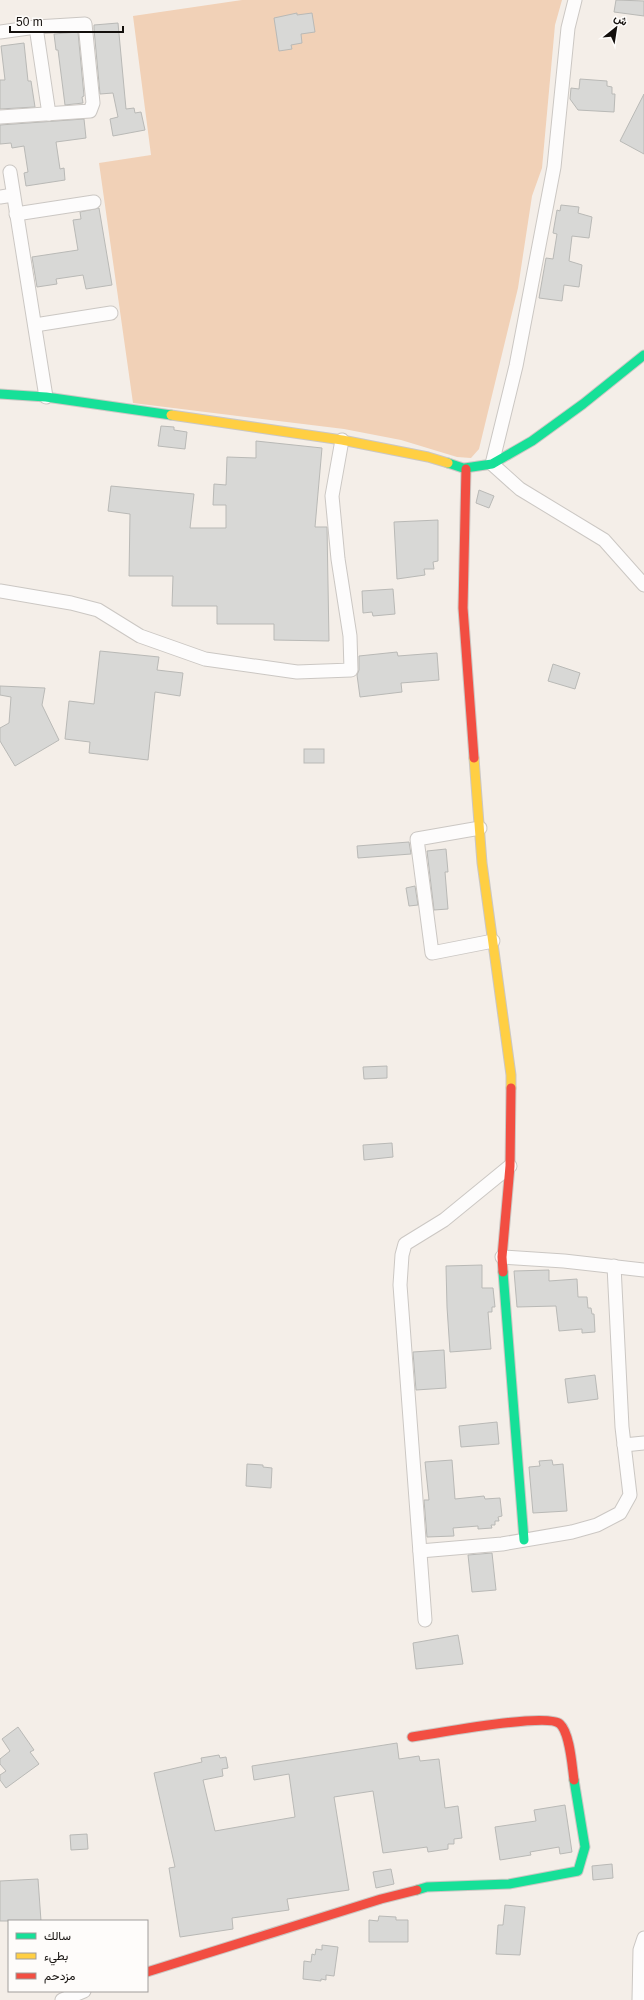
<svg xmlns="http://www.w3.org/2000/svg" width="644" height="2000" viewBox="0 0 644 2000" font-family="Arial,Vazirmatn,sans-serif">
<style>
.green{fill:#f1d1b7}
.building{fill:#d8d8d6;stroke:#b9b9b6}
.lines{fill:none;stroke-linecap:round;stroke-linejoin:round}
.street-casing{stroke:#cbc7c3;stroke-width:15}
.fast-casing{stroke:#cbc7c3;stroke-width:11}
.slow-casing{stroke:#cbc7c3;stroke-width:11}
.jam-casing{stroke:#cbc7c3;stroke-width:11}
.street{stroke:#fdfcfc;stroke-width:13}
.fast{stroke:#16e098;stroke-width:9}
.slow{stroke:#ffcf43;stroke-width:9}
.jam{stroke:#f24e42;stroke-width:9}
</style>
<rect width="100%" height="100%" fill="#f4eee8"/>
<polygon class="green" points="242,0 562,0 555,25 542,168 532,196 518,288 479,449 471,458 457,457 401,440 344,429 133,403 99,163 151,155 133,16"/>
<g class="building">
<polygon points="616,0 644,1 644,16 614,12"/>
<polygon points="297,13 297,15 312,13 315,32 301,34 302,43 291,45 292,49 279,51 274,18"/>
<polygon points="118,23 126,109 134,108 135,113 141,112 145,130 113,136 110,119 118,117 113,93 100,94 94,29 94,25"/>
<polygon points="78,32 84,96 82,97 83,103 65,105 58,50 56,50 54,34"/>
<polygon points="24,43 28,81 31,81 35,107 0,109 0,80 5,80 1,46"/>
<polygon points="580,79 607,81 607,86 612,87 612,94 615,94 614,112 578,110 570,99 571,88 579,89"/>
<polygon points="644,94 644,154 620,141"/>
<polygon points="84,119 86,138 56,142 60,169 64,168 65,180 26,186 24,173 28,172 24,146 12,148 11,143 0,144 0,125"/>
<polygon points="561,205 579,207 578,213 592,217 589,238 572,236 569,261 582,265 579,287 564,285 562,301 539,298 546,258 553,259 557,234 553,233 557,210 560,211"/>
<polygon points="99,208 112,285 86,289 83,275 56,279 57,284 37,287 32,257 78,250 73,220 81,219 80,212"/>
<polygon points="161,426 174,427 174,430 187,432 185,449 158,446"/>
<polygon points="256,441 322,448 315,527 327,527 329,641 274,640 274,624 217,624 217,606 172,606 173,576 129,576 130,514 108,511 111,486 194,494 190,528 226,528 226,505 213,505 214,484 226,485 227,457 256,458"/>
<polygon points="479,490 494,496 489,508 476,503"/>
<polygon points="438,520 438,561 433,562 434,569 424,569 425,575 397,579 394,522"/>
<polygon points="393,589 395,614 373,616 372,612 363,613 362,591"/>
<polygon points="100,651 159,657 157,670 183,673 180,696 155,692 148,760 89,753 90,742 65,739 69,701 94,704"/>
<polygon points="397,652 398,656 437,653 439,680 401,683 402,692 360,697 357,675 359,670 359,656"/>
<polygon points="553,664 580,673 575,689 548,681"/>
<polygon points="0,686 45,688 42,705 59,740 15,766 0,741 0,728 9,723 11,697 0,695"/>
<rect x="304" y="749" width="20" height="14"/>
<polygon points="409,842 411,854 358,858 357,846"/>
<polygon points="446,849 448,872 445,872 448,909 434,910 427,851"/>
<polygon points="415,886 418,905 409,906 406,888"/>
<polygon points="387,1066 387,1078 364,1079 363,1067"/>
<polygon points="392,1143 393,1157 364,1160 363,1145"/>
<polygon points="482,1265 482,1288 493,1288 495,1307 492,1307 492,1312 488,1312 491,1349 450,1352 447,1307 446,1266"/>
<polygon points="549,1270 549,1281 577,1279 578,1297 587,1297 588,1308 591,1308 592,1314 594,1314 595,1332 582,1333 582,1329 559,1331 556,1306 517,1307 514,1271"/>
<polygon points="444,1350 446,1388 416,1390 413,1352"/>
<polygon points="595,1375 598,1399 568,1403 565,1379"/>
<polygon points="497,1422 499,1444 461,1447 459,1426"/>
<polygon points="452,1460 455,1499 484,1496 485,1499 500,1498 502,1516 498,1517 499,1521 495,1521 495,1525 491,1525 492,1528 478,1529 478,1526 453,1528 454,1536 427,1537 424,1500 429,1500 425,1462"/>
<polygon points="552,1460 553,1465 563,1464 567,1511 533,1513 529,1467 540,1466 539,1461"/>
<polygon points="247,1464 263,1465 263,1467 272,1468 271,1488 246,1486"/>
<polygon points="492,1553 496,1590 472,1592 468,1555"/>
<polygon points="458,1635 463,1664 416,1669 413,1643"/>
<polygon points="18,1727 34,1750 30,1752 39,1764 6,1788 0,1780 0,1775 6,1771 0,1764 0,1759 10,1751 2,1739"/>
<polygon points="397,1743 399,1759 419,1756 420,1761 439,1759 445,1808 458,1806 462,1838 454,1839 454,1844 448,1844 448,1849 428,1852 427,1847 383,1853 373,1791 334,1797 349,1890 287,1899 289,1910 232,1918 233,1929 180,1937 169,1868 175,1867 154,1773 202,1762 201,1758 219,1755 220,1758 226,1757 228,1768 222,1769 223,1776 203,1780 215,1831 295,1817 289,1774 254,1780 252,1766"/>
<polygon points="565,1805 572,1852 560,1854 559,1847 530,1852 531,1855 500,1860 495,1827 536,1821 534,1810"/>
<polygon points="87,1834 88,1849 71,1850 70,1835"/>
<polygon points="612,1864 613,1878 593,1880 592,1866"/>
<polygon points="391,1869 394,1884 376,1888 373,1872"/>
<polygon points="38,1879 41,1921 0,1921 0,1881"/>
<polygon points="505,1905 525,1907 520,1955 496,1954 498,1925 503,1925"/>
<polygon points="379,1916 396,1917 396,1920 408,1920 408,1942 369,1942 369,1920 378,1921"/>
<polygon points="322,1945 338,1947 334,1976 326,1975 326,1980 321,1979 321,1981 303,1979 304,1961 311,1962 312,1954 315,1955 316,1949 322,1950"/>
</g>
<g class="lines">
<g class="street-casing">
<g id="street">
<polyline points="575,0 568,28 554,167 516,366 492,464 520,489 604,540 644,585"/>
<polyline points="36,27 49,114"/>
<polyline points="0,32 36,27 85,24 93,103 90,111 0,117"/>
<polyline points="10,172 46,397"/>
<polyline points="0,197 13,195"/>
<polyline points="16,214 94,202"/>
<polyline points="35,325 111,313"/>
<polyline points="0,591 71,603 98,610 140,636 205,659 297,672 351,670 350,636 338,559 332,496 342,440"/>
<polyline points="480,828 417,839 432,953 493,941"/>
<polyline points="502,1257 564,1261 644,1270"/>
<polyline points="624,1445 644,1443"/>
<polyline points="420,1551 502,1544 572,1532 597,1525 620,1513 630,1495 622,1427 614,1266"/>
<polyline points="425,1620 400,1285 402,1255 405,1244 444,1220 510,1166"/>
<polyline points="62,2000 84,1991"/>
<polyline points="639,2000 640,1950 644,1938"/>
</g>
</g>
<g class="fast-casing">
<g id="fast">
<polyline points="0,394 46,397 171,415"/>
<polyline points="448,463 466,469 465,468 492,464 532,441 583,404 644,355"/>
<polyline points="503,1272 524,1540"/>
<polyline points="417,1890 427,1887 509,1884 578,1871 585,1847 574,1780"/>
</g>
</g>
<g class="slow-casing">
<g id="slow">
<polyline points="171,415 342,440 428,457 448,463"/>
<polyline points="474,758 482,863 511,1075 511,1088"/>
</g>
</g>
<g class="jam-casing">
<g id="jam">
<polyline points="466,469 463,608 474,758"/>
<polyline points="503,1272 502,1257 510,1166 511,1088"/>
<path d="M412,1737C435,1734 547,1712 560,1724C570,1733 572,1766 574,1780"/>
<polyline points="147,1972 381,1899 417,1890"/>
</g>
</g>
<use href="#street" class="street"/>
<use href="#fast" class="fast"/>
<use href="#slow" class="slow"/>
<use href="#jam" class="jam"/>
</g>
<rect x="8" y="1920" width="140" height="72" fill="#fefcfa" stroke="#a09d9b"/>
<rect x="16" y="1933" width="20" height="6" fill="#16e098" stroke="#a09d9b"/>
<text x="44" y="1940" font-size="12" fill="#130f0c">سالك</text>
<rect x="16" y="1953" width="20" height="6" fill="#ffcf43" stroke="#a09d9b"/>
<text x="44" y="1960" font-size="12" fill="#130f0c">بطيء</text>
<rect x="16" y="1973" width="20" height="6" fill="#f24e42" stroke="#a09d9b"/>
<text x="44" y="1980" font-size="12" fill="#130f0c">مزدحم</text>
<g transform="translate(616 28) rotate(30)" stroke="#fefcfa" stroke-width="3" paint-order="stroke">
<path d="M0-3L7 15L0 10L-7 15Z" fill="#130f0c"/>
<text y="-6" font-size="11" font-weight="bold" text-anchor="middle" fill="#130f0c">ش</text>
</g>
<path d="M10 26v6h113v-6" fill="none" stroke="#130f0c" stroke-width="2"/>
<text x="16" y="26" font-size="12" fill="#130f0c" stroke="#fefcfa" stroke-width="3" paint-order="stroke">50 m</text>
</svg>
